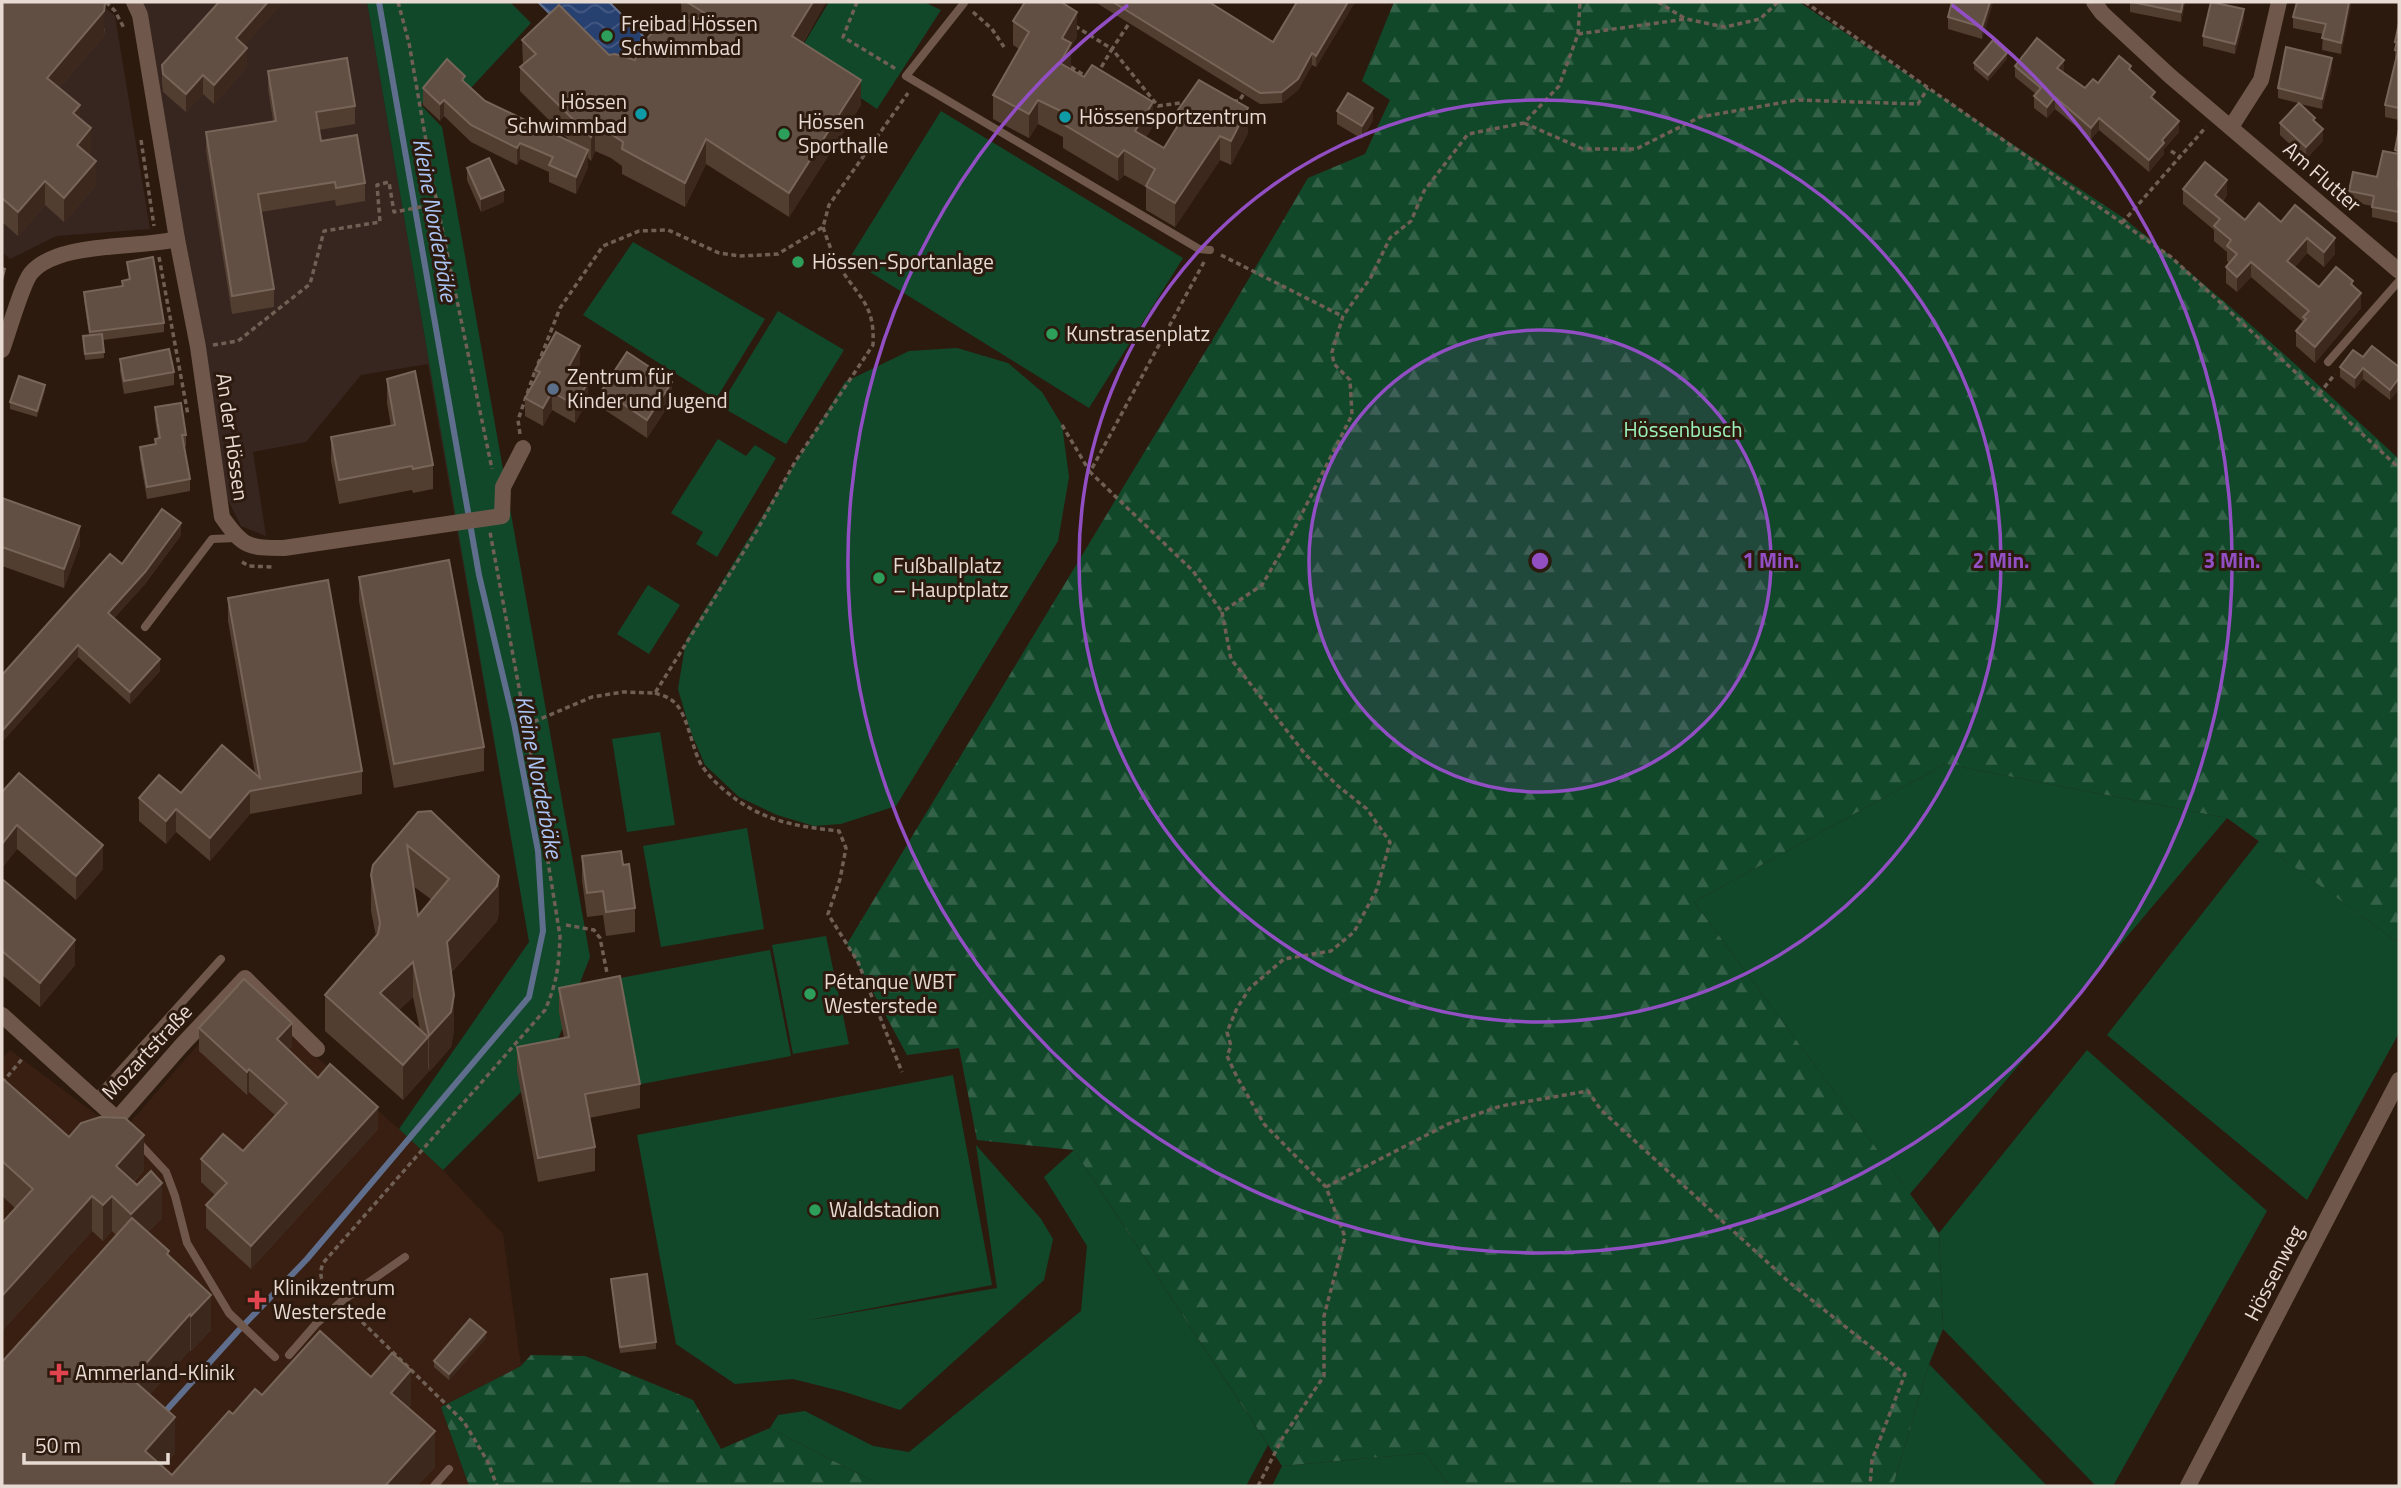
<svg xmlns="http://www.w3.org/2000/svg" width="2401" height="1488" viewBox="0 0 2401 1488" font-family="'Titillium Web',sans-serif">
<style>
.commercial{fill:#37251f}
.built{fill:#381f11}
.green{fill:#11482a}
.forest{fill:url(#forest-firs)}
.water{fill:url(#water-waves);stroke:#606e8e;stroke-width:2}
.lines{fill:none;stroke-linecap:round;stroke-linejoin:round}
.stream{stroke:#606e8e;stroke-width:6}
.path{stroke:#705f55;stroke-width:3.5;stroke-dasharray:5 3.5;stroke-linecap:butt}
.lane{stroke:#6f584b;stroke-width:8}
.street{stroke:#6f584b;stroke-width:16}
.wall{fill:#513e31;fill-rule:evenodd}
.shaded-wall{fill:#3c281c}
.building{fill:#624f43;stroke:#776559;stroke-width:2;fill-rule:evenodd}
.ring{fill:none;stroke:#914fc3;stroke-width:3.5}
.leisure-dot{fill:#2e9e5b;stroke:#2d1a0f;stroke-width:2.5}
.culture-dot{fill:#0f9aa8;stroke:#2d1a0f;stroke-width:2.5}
.service-dot{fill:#5c6f8a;stroke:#2d1a0f;stroke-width:2.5}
.health-dot{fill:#e0444e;stroke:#2d1a0f;stroke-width:2.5}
.labels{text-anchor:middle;stroke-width:6;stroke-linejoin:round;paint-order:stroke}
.poi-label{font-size:21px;fill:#e8dbd3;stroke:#2d1a0f;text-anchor:start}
.street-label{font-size:21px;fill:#e8dbd3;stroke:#2d1a0f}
.park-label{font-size:21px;fill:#99f3b9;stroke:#2d1a0f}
.water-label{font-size:23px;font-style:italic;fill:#abc5f4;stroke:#2d1a0f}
.centre{fill:#914fc3;stroke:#2d1a0f;stroke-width:3.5}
.ring-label{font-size:21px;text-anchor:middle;font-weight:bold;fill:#914fc3;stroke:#2d1a0f;stroke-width:6;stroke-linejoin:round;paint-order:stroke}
</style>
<defs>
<pattern id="forest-firs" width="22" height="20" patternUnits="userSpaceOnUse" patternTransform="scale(1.75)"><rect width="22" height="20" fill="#11482a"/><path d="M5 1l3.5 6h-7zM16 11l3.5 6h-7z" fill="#346248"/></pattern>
<pattern id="water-waves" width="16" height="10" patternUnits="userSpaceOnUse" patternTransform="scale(1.75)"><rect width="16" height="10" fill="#264070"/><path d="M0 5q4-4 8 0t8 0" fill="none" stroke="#465b84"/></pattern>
</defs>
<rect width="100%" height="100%" fill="#2d1a0f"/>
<g class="commercial">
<polygon points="2,2 98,2 115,16 150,229 56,236 10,259 2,252"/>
<polygon points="141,2 367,2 529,942 428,364 361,375 306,442 253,452 266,536 241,526 227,498"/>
</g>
<polygon class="built" points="243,993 430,1156 503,1234 521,1366 441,1407 469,1486 2,1486 2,1059 10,1050 121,1133"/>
<g class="green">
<polygon points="367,2 510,2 531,23 470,89 449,71 421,105 442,127 590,957 548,1065 443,1170 399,1129 529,942"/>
<polygon points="829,2 924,2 941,10 877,109 797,55"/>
<polygon points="941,111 1183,258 1089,408 849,259"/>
<polygon points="633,242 765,319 716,399 583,315"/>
<polygon points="778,311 844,350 786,444 720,406"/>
<polygon points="957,348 1008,363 1042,392 1062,425 1069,477 1058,541 896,806 841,824 814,826 777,815 739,797 705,765 690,730 678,689 686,640 845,382 909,351"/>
<polygon points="718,439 746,456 755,445 776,458 717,557 696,544 703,532 671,513"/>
<polygon points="648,585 680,605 649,654 617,634"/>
<polygon points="660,732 675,825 627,832 612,739"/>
<polygon points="1945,764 2227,818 1910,1194 1694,902"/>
<polygon points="747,828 764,929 661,947 643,846"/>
<polygon points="2259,841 2399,943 2399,1033 2307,1200 2107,1035"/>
<polygon points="826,936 849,1044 793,1054 772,945"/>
<polygon points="770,950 791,1056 636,1085 615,979"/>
<polygon points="2087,1050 2267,1211 2113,1486 2096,1486 1943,1329 1939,1233"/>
<polygon points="953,1075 992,1285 804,1321 997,1288 976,1145 1041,1219 1053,1239 1044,1280 900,1410 845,1392 793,1379 735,1384 676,1344 637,1135"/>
<polygon points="1074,1150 1268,1445 1246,1486 882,1486 770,1428 778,1415 805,1411 873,1446 909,1452 1081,1311 1087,1246 1044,1177"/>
<polygon points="1929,1364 2047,1486 1893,1486"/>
<polygon points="1425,1453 1450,1486 1272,1486 1282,1466"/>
</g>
<g class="forest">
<path d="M1394,2H1799L2122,217C2218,293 2309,376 2399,459V943L2227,818L1945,764L1694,902L1939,1233L1943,1329L1929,1364L1893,1486H1450L1425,1453L1282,1466L1074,1150L977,1140L959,1048L907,1055L847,944L1231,309L1308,178L1365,154L1390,100L1362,81Z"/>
<polygon points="531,1355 585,1356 693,1400 721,1449 770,1428 882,1486 469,1486 441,1407 521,1366"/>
</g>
<polygon class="water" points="538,2 609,2 633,26 638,23 645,30 641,34 645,38 609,73"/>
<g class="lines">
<polyline class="stream" points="163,1414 238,1331 307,1259 529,997 543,931 538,851 514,723 479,575 379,2"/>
<g class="path">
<polyline points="106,2 115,11 124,28"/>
<polyline points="398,2 409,43 437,204 492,469"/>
<polyline points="857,2 843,37 896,69"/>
<polyline points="1658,2 1684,18"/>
<polyline points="1805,2 2171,257 2399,468"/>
<polyline points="973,12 992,29 1004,47"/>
<polyline points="1128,25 1112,49 1158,106 1187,102"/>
<polyline points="1075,26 1112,49 1099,71"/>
<polyline points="1578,34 1686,19 1725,27 1760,19 1778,2"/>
<polyline points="1071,67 1087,77"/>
<polyline points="1233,101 1239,101 1245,92"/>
<polyline points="1524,123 1583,149 1636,149 1700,117 1797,100 1918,104 1928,88"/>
<polyline points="141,140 154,226"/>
<polyline points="2171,151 2180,157"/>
<polyline points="2122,223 2206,127"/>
<polyline points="1221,255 1342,316"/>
<polyline points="159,257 188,415"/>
<polyline points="1204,262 1090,472 1193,571 1222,612"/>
<polyline points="213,345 238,341 310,284 324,231 380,222 377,185 389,182 394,212 437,204"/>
<polyline points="538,364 560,308 603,246 639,231 668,230 719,253 739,256 763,255 778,254 823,227 829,205 908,93"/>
<polyline points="2319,394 2335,374"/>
<polyline points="1062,425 1090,472"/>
<polyline points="520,434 518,420 535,371"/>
<polyline points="242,562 249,566 272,567"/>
<path d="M655,693C660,695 666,696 670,699C688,709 691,749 702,766C708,775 716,783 724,790C761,821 793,826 839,831L846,848L840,879L828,914L858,962L902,1072"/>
<path d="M526,725L592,697L623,692L655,693L756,532L795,462L873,345C875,305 860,299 841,269C833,256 828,242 823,227"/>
<polyline points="566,925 594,930 600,938 607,973"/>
<polyline points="2,1083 23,1058"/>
<polyline points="1326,1187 1448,1124 1501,1106 1588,1091 1601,1110 1789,1282 1905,1374 1872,1460 1870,1486"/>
<path d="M332,1292C322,1283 318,1277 323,1263L545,1010C557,983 559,965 560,936L526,725L490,532"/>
<polyline points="350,1310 464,1422 488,1462 497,1486"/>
<polyline points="1258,1486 1283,1437 1324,1376 1324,1316 1345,1237 1326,1187 1264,1124 1237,1077 1227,1056 1231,1046 1227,1032 1237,1008 1250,988 1284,959 1331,951 1354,932 1377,889 1390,842 1367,809 1338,786 1305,754 1231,659 1222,612 1262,585 1290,537 1352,415 1350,380 1334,364 1332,352 1343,316 1371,277 1390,238 1411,221 1424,191 1468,134 1524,123 1559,86 1578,34 1580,2"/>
</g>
<g class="lane">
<polyline points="964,3 906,76 1199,249 1210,250"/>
<polyline points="2328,362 2399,281"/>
<polyline points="145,627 212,539 237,538"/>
<polyline points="95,1099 221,959"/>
<polyline points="139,1143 166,1172 175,1196 187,1243 229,1313 275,1357"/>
<polyline points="289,1355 316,1324 342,1301 405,1257"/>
<polyline points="434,1486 449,1469"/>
</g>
<g class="street">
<path d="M134,2L140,15L177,239L198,347L222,517C243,547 248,548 284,548L502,516L503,487L523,448"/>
<polyline points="2094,2 2102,13 2170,76 2399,271"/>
<polyline points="2231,127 2261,80 2279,2"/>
<path d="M2,350C8,334 22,284 31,273C58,241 137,249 177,239"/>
<polyline points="2,1015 117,1119 181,1046 245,978 317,1049"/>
<polyline points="2188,1486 2399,1080"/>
</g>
</g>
<g class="wall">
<polygon points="2,2 105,28 104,36 59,88 80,118 91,153 89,155 96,185 64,222 45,205 18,236 2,222"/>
<polygon points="681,2 826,2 803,43 861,105 789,217 706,164 685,207 622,174 622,166 611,158 595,151 591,161 588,158 588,167 576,194 549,182 549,172 520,159 517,165 471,142 444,116 440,121 423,105 423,88 465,82 485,101 572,143 520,91 520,67 523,65 522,40 635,60 682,23"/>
<polygon points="1095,2 1209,2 1273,42 1355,2 1316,67 1312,65 1298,90 1282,103 1260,104"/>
<polygon points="1952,2 1993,2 1982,39 1948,29 1948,17"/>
<polygon points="2130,2 2185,2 2181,22 2130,12"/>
<polygon points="2351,2 2341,54 2322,50 2323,34 2293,28 2293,17"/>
<polygon points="2244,19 2235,54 2203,46 2203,36"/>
<polygon points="1013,21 1077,37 1071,47 1071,67 1070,69 1153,126 1146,137 1164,148 1178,125 1178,110 1248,133 1231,165 1220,160 1175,227 1146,210 1146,187 1124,175 1118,181 1063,148 1063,137 1038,124 1029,138 993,119 993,95 1019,49 1013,45"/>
<polygon points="2399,23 2399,120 2385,117 2385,105 2395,62 2395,42"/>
<polygon points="245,46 247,67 214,104 203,94 186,112 163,92 162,83 162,65"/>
<polygon points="2007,59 1988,81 1974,69 1974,63"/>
<polygon points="2015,66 2064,71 2063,72 2085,88 2131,72 2155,100 2179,132 2164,149 2164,154 2149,172 2099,130 2091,139 2055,109 2047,118 2034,108 2034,96 2036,94 2015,77"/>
<polygon points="2332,69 2322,109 2300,104 2315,122 2323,141 2306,159 2280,135 2280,123 2298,103 2278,98 2278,88"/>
<polygon points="268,71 355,106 355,124 319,130 321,141 365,183 365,201 336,206 335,200 261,212 274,289 274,307 232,314 206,151 206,132 273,121 268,89"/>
<polygon points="1337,111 1373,120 1362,139 1337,124"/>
<polygon points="2399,129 2399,223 2372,217 2372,206 2349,201 2349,191 2377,177 2395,153"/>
<polygon points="467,168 504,202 481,212 467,180"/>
<polygon points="2183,189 2227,195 2223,201 2245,220 2281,222 2335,254 2324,267 2307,253 2295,267 2319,287 2353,286 2361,308 2315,363 2296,346 2296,331 2303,322 2251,277 2237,292 2226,283 2226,267 2229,263 2227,261 2227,252 2214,241 2214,230 2183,204"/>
<polygon points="127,262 164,323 164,332 103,340 104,358 85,360 83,336 89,335 84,301 84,292 122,286 122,281 129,280"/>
<polygon points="2363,357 2399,367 2399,389 2390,400 2363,379 2355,389 2340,377 2340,367"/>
<polygon points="120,359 174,372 174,385 124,394 120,371"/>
<polygon points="580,364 574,374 588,400 575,423 552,410 543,426 525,416 525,398 535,381 535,370"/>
<polygon points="387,379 433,465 433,489 413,493 412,490 339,504 331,461 331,437 391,426 387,403"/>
<polygon points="602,390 672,400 647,438 602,408"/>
<polygon points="45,391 37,417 10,409 10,402"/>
<polygon points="155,407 186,435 186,446 184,447 190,479 190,491 147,499 140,459 140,447 155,444 155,439 158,439 155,419"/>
<polygon points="2,498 80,545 64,588 2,566"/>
<polygon points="181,535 145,584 114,618 160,671 130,704 78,657 2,742 122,564"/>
<polygon points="359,577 484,747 484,771 394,788 359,601"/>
<polygon points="228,598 362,771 362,794 250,814 210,861 176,832 166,844 139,821 139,798 181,793 255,773 228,621"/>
<polygon points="2,792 103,869 76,900 17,849 2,868"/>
<path d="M418,812L499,911L497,921L451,973L454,1030L451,1047L429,1072L428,1068V1072L403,1100L325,1031V995L376,936L371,911V875ZM413,886L432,900L418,916ZM413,997L420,1030L399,1010Z"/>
<polygon points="582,856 623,865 635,908 635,932 606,936 603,915 587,917 582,880"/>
<polygon points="2,879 75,965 40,1007 2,975"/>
<polygon points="559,988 640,1084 640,1108 589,1118 595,1147 595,1171 538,1182 517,1071 517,1047 564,1038 559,1012"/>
<polygon points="199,1028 292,1046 288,1050 318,1078 378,1129 251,1269 206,1228 206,1205 215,1195 201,1182 201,1159 243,1151 275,1115 249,1092 247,1095 199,1051"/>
<polygon points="2,1078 69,1137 144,1170 134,1182 162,1218 148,1232 169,1256 211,1330 191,1351 190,1350 150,1394 175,1453 162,1467 172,1475 233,1414 262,1395 371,1377 411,1405 409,1408 435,1467 417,1486 2,1486 116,1235 112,1231 103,1241 92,1231 2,1331 2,1223 15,1208 2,1196"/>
<polygon points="611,1279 656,1342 656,1349 620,1353"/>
<polygon points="486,1338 449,1380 434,1367 434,1361"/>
</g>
<g class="shaded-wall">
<polygon points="268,2 284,2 236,56 236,38"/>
<polygon points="813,2 826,2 826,3 792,60 792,36"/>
<polygon points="1348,2 1355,2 1316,67 1316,56"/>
<polygon points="1990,2 1993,2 1982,39 1982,27"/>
<polygon points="2183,2 2185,2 2181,22 2181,12"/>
<polygon points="2349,2 2351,2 2351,6 2341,54 2341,43"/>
<polygon points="105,4 104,36 47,102 47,78"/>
<polygon points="2244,9 2244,19 2235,54 2235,44"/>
<polygon points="1077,12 1077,37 1071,47 1071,67 1060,87 1060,63 1062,38"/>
<polygon points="247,48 247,67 214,104 214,85"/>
<polygon points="1312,53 1312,65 1298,90 1282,103 1282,92"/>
<polygon points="2007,53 2007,59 1988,81 1988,75"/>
<polygon points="2332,58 2332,69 2322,109 2322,99"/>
<polygon points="2064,60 2064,71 2057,79 2057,68"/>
<polygon points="203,75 203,94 186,112 186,94"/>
<polygon points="861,80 861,105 789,217 789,193"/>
<polygon points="2055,97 2055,109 2047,118 2047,107"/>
<polygon points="444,100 444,116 440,121 440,104"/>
<polygon points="1038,100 1038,124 1029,138 1029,114"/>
<polygon points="1153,102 1153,126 1135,155 1135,131"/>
<polygon points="80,105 80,129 73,113"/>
<polygon points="1248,108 1248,133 1231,165 1231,141"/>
<polygon points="1373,108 1373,120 1362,139 1362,126"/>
<polygon points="2099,118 2099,130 2091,139 2091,128"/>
<polygon points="2179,121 2179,132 2164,149 2164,154 2149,172 2149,160 2162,140"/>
<polygon points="595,127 595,151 591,161 591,137"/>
<polygon points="91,128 91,153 77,169 77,145"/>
<polygon points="2323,129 2323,141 2306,159 2306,147"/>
<polygon points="1220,136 1220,160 1175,227 1175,203"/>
<polygon points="706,139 706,164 685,207 685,183"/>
<polygon points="520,143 520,159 517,165 517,148"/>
<polygon points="588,150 588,167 576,194 576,177"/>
<polygon points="1124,150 1124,175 1118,181 1118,157"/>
<polygon points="96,161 96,185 64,222 64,198"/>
<polygon points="2227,180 2227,195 2215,210 2215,195"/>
<polygon points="45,181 45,205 18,236 18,212"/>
<polygon points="504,190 504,202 481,212 481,199"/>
<polygon points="2307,238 2307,253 2287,276 2287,261"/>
<polygon points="2335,238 2335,254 2324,267 2324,252"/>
<polygon points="2251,262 2251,277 2237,292 2237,277"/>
<polygon points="5,269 5,276 2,287 2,280"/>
<polygon points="2361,293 2361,308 2315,363 2315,347"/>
<polygon points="580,346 580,364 567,388 567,370"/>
<polygon points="2363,368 2363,379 2355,389 2355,378"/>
<polygon points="2399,378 2399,389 2390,400 2390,390"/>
<polygon points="588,382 588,400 575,423 575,405"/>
<polygon points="672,382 672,400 647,438 647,420"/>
<polygon points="45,385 45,391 37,417 37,411"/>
<polygon points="552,392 552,410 543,426 543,408"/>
<polygon points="181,523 181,535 145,584 108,625 108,613"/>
<polygon points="80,526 80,545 64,588 64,569"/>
<polygon points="78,645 78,657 2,742 2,731"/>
<polygon points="160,659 160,671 130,704 130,692"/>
<polygon points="250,791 250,814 210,861 210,838"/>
<polygon points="176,809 176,832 166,844 166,821"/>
<polygon points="17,825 17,849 2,868 2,844"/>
<polygon points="103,845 103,869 76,900 76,876"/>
<polygon points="499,876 499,911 497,921 447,977 447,942"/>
<polygon points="75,940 75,965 40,1007 40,983"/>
<polygon points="413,962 413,997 380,1028 380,993"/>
<polygon points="454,995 454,1030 451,1047 429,1072 429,1036"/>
<polygon points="292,1023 292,1046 277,1062 277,1039"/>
<polygon points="428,1037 428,1072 403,1100 403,1065"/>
<polygon points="249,1069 249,1092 247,1095 247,1072"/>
<polygon points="378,1107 378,1129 251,1269 251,1246"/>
<polygon points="144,1135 144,1170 116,1201 116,1166"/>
<polygon points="162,1183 162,1218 131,1250 131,1214"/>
<polygon points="92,1196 92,1231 2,1331 2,1296"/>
<polygon points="112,1196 112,1231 103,1241 103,1205"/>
<polygon points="211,1295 211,1330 191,1351 191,1316"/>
<polygon points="190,1314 190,1350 132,1414 132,1379"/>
<polygon points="486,1332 486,1338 449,1380 449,1374"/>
<polygon points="411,1370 411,1405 391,1428 391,1393"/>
<polygon points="175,1417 175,1453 145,1486 145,1451"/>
<polygon points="435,1431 435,1467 417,1486 385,1486"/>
</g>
<g class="building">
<polygon points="2,2 104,2 105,4 104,11 47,78 80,105 73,113 91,128 77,145 96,161 64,198 45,181 18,212 2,198"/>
<polygon points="219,2 268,2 236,38 247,48 214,85 203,75 186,94 163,74 162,65"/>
<polygon points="687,2 813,2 792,36 861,80 789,193 706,139 685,183 622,149 623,142 611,134 595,127 591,137 520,67 536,54 522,40 559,5 609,55 615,54 635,60 640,47 650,35 663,27 709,16"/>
<polygon points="1025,2 1061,2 1077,12 1062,38 1071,43 1060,63 1084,77 1092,65 1153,102 1135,131 1164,148 1185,114 1178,110 1199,80 1248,108 1231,141 1220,136 1175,203 1146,186 1155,169 1124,150 1118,157 1063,124 1069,115 1038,100 1029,114 993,95 1029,32 1013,21"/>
<polygon points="1113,2 1209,2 1273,42 1297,2 1348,2 1316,56 1312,53 1298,79 1282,92 1260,93"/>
<polygon points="1952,2 1990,2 1982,27 1948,17"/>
<polygon points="2132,2 2183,2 2181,12"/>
<polygon points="2211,2 2244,9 2235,44 2203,36"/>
<polygon points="2297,2 2349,2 2341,43 2322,38 2326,24 2293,17"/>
<polygon points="2399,23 2399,108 2385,105 2398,51 2395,50 2397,42 2395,42"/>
<polygon points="2037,38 2064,60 2057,68 2085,88 2093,79 2098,83 2119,56 2131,66 2129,69 2155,92 2151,97 2179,121 2162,140 2164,143 2149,160 2099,118 2091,128 2055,97 2047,107 2034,96 2041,88 2015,66"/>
<polygon points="1993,40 2007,53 1988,75 1974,63"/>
<polygon points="2286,47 2332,58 2322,99 2278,88"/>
<polygon points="347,58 355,106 316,112 321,141 357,135 365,183 336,188 335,182 258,194 274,289 232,296 206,132 276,121 268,71"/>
<polygon points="447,59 465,76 462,80 485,101 588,150 576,177 549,165 553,157 520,143 517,148 471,125 444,100 440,104 423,88"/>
<polygon points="1348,93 1373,108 1362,126 1337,111"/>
<polygon points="2299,103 2315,118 2313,120 2323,129 2306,147 2280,123"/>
<polygon points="2399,129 2399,151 2395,150"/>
<polygon points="2383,151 2399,154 2399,178 2398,185 2399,186 2399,212 2372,207 2374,196 2349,191 2353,172 2377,177"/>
<polygon points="489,158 504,190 481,199 467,168"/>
<polygon points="2205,162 2227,180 2215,195 2245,220 2259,203 2281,222 2295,205 2335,238 2324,252 2307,238 2287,261 2319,287 2336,267 2353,281 2351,284 2361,293 2315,347 2296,331 2306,319 2303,317 2309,311 2251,262 2237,277 2226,267 2237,254 2227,246 2231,240 2214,226 2220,219 2183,189"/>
<polygon points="153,257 164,323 90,332 84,292 123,286 122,281 130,279 127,262"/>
<polygon points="2,268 5,269 2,280"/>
<polygon points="556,332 580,346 567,370 588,382 575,405 552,392 543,408 525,398 540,372 535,370"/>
<polygon points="102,334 104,352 85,354 83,336"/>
<polygon points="2372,346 2399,367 2399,378 2390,390 2363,368 2355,378 2340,367 2353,350 2363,357"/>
<polygon points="169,349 174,372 124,381 120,359"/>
<polygon points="627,352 672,382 647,420 602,390"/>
<polygon points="415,371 433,465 413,469 412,466 339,480 331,437 395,425 387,379"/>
<polygon points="19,376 45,385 37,411 10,402"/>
<polygon points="181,403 186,435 182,435 190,479 147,487 140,447 156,444 155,439 160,438 155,407"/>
<polygon points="2,498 80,526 64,569 2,547"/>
<polygon points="162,509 181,523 145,572 108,613 160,659 130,692 78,645 2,731 2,675 110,554 122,564"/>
<polygon points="449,560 484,747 394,764 359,577"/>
<polygon points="328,580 362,771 250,791 210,838 176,809 166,821 139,798 159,775 181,793 222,745 260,778 228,598"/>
<polygon points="19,773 103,845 76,876 17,825 2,844 2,792"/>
<path d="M431,811L499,876L497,886L447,942L454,995L451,1012L429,1036L413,962L380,993L428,1037L403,1065L325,995L378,934L380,923L371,875L373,865L418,812ZM407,845L449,879L418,916Z"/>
<polygon points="621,851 623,865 629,864 635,908 606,912 603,891 587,893 582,856"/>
<polygon points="2,879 75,940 40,983 2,951"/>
<polygon points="620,976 640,1084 585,1094 595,1147 538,1158 517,1047 569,1037 559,988"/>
<polygon points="244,979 292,1023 277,1039 318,1078 330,1064 378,1107 251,1246 206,1205 227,1183 201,1159 223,1134 243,1151 287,1103 249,1069 247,1072 199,1028"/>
<polygon points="2,1078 69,1137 81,1123 100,1117 125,1118 144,1135 116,1166 137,1185 151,1171 162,1183 131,1214 112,1196 103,1205 92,1196 2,1296 2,1223 33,1189 2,1161"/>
<polygon points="132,1218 169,1251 167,1254 211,1295 191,1316 190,1314 132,1379 175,1417 145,1451 172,1475 229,1411 233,1414 255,1389 262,1395 320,1331 371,1377 392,1353 411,1370 391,1393 435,1431 385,1486 2,1486 2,1362"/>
<polygon points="647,1274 656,1342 620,1347 611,1279"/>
<polygon points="470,1319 486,1332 449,1374 434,1361"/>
</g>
<circle cx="1540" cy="561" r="231" fill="#914fc3" fill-opacity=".12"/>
<g class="ring">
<circle cx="1540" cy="561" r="231"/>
<circle cx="1540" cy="561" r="461"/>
<path d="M1952 5A692 692 0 1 1 1128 5"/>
</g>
<g class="leisure-dot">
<circle cx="607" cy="36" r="7"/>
<circle cx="784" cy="134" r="7"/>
<circle cx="798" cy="262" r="7"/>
<circle cx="1052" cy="334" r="7"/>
<circle cx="879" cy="578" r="7"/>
<circle cx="810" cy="994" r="7"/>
<circle cx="815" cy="1210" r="7"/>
</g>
<g class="culture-dot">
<circle cx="641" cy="114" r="7"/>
<circle cx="1065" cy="117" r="7"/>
</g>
<circle class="service-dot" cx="553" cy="389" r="7"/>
<g class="health-dot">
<path d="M253.5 1289.5h7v7h7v7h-7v7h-7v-7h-7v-7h7z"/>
<path d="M55.5 1362.5h7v7h7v7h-7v7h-7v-7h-7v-7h7z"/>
</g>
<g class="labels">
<g class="poi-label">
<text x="621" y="31">Freibad Hössen<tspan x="621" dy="24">Schwimmbad</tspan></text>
<text x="627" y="109" text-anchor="end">Hössen<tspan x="627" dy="24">Schwimmbad</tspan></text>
<text x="1079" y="124">Hössensportzentrum</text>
<text x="798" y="129">Hössen<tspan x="798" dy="24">Sporthalle</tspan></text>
<text x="812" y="269">Hössen-Sportanlage</text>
<text x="1066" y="341">Kunstrasenplatz</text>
<text x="567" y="384">Zentrum für<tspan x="567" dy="24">Kinder und Jugend</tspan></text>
<text x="893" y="573">Fußballplatz<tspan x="893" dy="24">– Hauptplatz</tspan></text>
<text x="824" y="989">Pétanque WBT<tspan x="824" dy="24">Westerstede</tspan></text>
<text x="829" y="1217">Waldstadion</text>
<text x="273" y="1295">Klinikzentrum<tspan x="273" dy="24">Westerstede</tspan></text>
<text x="75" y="1380">Ammerland-Klinik</text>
</g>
<g class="street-label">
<text transform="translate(2322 177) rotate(41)" y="7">Am Flutter</text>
<text transform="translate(232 437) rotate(82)" y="7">An der Hössen</text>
<text transform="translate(147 1052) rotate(-47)" y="7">Mozartstraße</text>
<text transform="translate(2274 1273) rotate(-63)" y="7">Hössenweg</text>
</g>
<g class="park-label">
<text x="1683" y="437">Hössenbusch</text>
</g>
<g class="water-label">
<text transform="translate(435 220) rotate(80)" y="8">Kleine Norderbäke</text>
<text transform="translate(539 777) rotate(79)" y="8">Kleine Norderbäke</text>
</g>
</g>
<circle cx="1540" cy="561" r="10" class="centre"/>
<g class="ring-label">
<text x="1771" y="568">1 Min.</text>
<text x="2001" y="568">2 Min.</text>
<text x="2232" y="568">3 Min.</text>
</g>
<rect width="2401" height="1488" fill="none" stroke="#e8dbd3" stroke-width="7"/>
<path d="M24 1453v10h144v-10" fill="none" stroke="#e8dbd3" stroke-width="3.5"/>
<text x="35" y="1453" font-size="21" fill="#e8dbd3" stroke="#2d1a0f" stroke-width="5" paint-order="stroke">50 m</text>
</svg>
